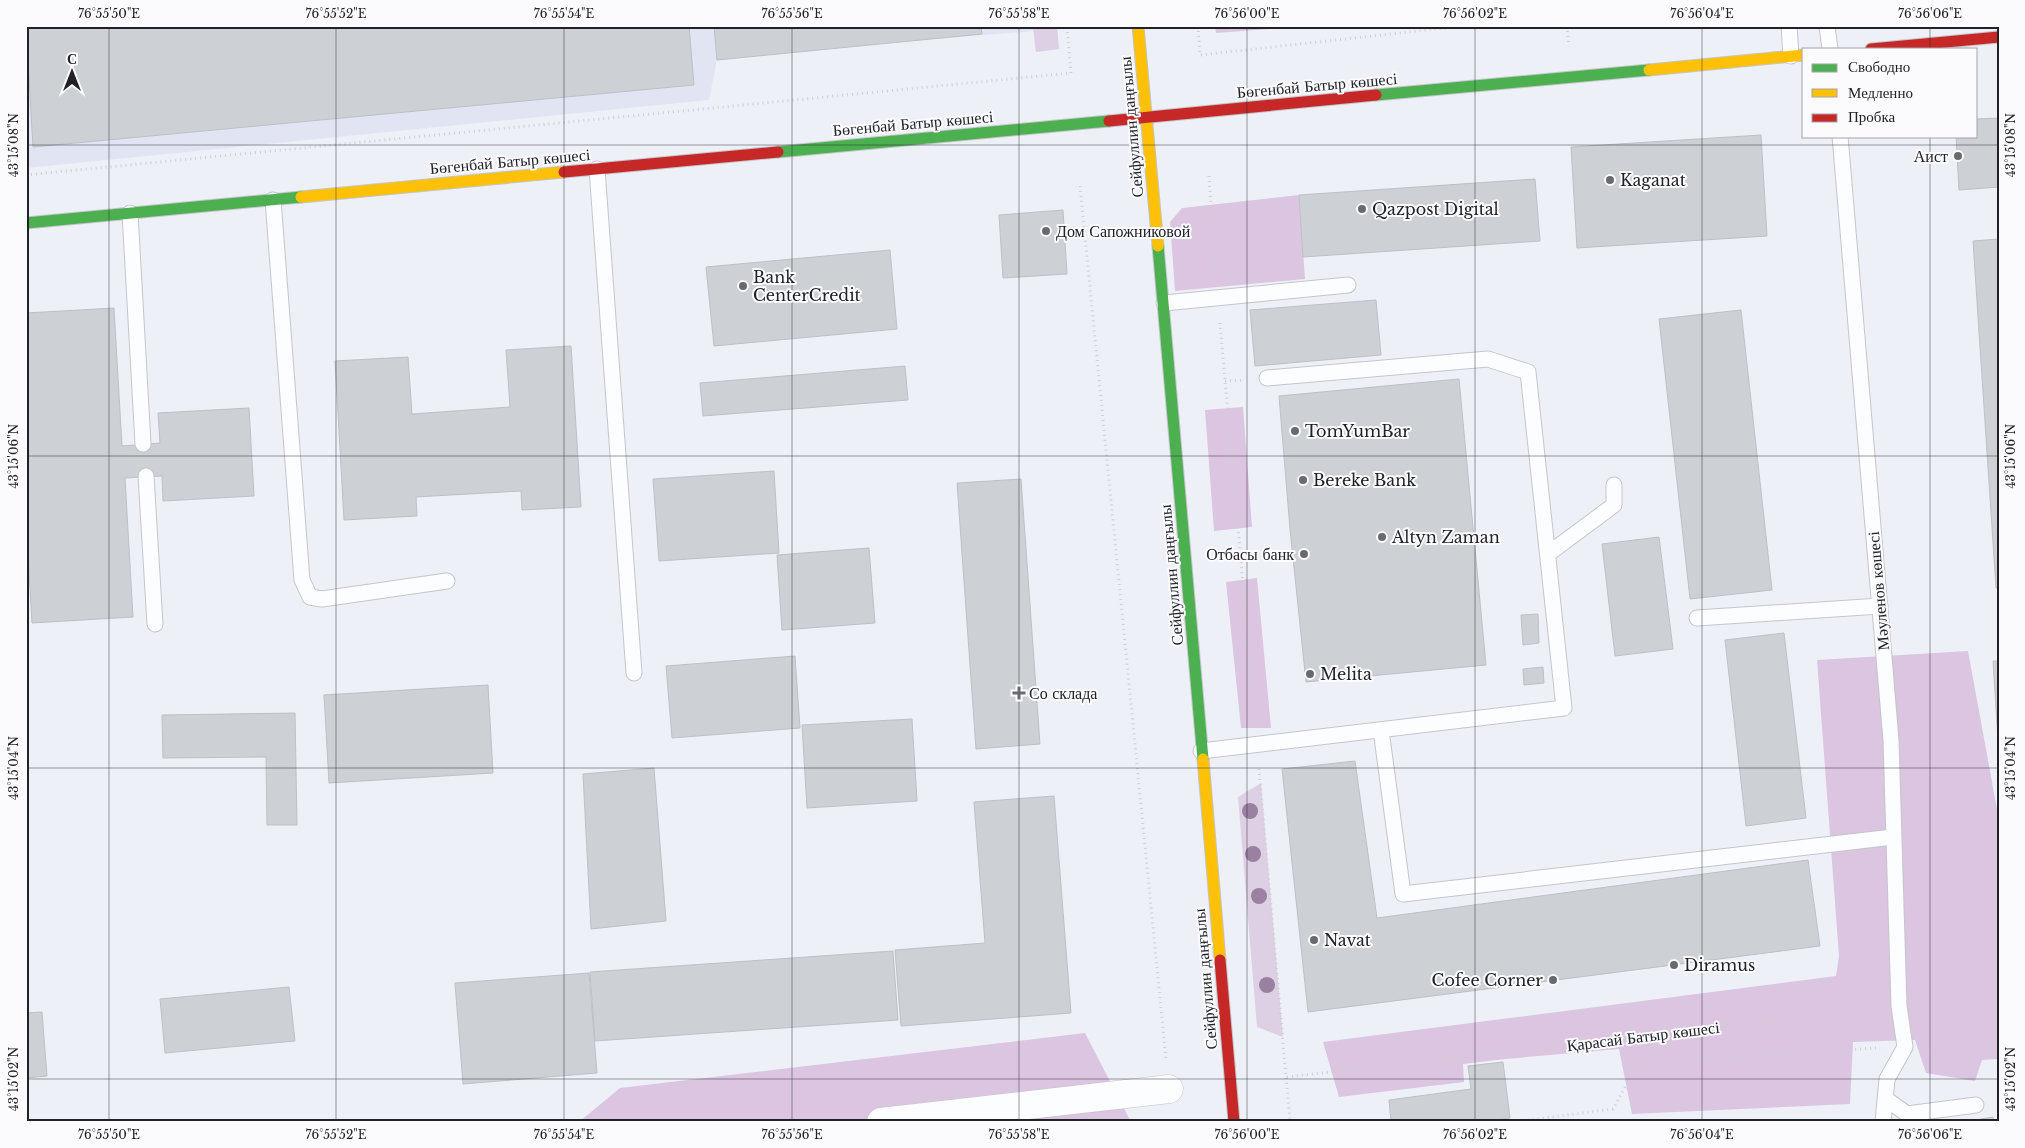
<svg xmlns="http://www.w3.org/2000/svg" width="2025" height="1148" viewBox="0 0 2025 1148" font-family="'Libre Baskerville',serif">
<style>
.built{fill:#e1e4f3}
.green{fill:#ded0e4}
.forest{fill:#dbc5e1}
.building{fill:#cdd0d5;stroke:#bdc0c5}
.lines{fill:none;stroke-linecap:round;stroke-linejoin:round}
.lane-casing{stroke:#c4c6cb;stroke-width:17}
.street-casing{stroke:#c4c6cb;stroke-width:29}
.fast-casing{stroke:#c4c6cb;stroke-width:13}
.slow-casing{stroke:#c4c6cb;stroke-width:13}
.jam-casing{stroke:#c4c6cb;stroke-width:13}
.path{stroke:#cfcfd1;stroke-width:3;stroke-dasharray:1 4;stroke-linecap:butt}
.lane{stroke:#fcfdfe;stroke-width:15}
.street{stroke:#fcfdfe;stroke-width:28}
.fast{stroke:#4caf50;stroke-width:11}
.slow{stroke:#ffc107;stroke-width:11}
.jam{stroke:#c62828;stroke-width:11}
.tree{fill:#9a80a1}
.ticks{fill:none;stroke:#212227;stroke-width:1;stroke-opacity:0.45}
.poi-dot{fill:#696a70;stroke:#fbfbfe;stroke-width:2}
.labels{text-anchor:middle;stroke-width:4;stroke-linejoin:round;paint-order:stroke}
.street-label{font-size:16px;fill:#212227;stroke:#fbfbfe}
.poi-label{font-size:16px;fill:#212227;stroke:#fbfbfe;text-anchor:start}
.neatline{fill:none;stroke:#212227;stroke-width:2}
.ticks-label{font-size:12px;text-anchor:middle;fill:#212227}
</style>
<rect width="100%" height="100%" fill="#eef0f8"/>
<polygon class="built" points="26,26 1057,26 1059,49 1036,52 1033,31 813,49 717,60 709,100 26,168"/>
<g class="green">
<polygon points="1033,26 1057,26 1059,49 1036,52"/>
<polygon points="1261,783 1283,1037 1257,1027 1238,797"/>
</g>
<g class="forest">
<polygon points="1215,26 1306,26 1216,33"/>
<polygon points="1299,195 1305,279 1175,291 1170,222 1182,208"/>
<polygon points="1243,407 1252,527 1214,531 1205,410"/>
<polygon points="1257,578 1271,728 1241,728 1226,582"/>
<polygon points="1968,651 1999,820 1999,1059 1982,1060 1975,1081 1926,1073 1915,1040 1853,1042 1850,1104 1632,1114 1619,1049 1505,1059 1463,1064 1464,1082 1339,1097 1323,1042 1836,976 1839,956 1817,660"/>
<polygon points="1085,1033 1131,1122 579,1122 620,1088"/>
</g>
<g class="building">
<polygon points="26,26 689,26 694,85 33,147"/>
<polygon points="714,26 981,26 982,34 717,60"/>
<polygon points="1999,118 1999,187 1959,190 1956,136 1976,136 1976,119"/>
<polygon points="1761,135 1767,236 1577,248 1571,147"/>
<polygon points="1535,179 1540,241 1303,257 1299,195"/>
<polygon points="1063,210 1067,274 1003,278 999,215"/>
<polygon points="1999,239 1999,588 1996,588 1973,241"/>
<polygon points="890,250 897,329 714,346 706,267"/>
<polygon points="1376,300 1381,355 1255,366 1250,310"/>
<polygon points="114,308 122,446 160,443 158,413 249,408 254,496 163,501 162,476 125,478 133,617 32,623 26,519 26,313"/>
<polygon points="1741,310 1772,590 1690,599 1659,319"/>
<polygon points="571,346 581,507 522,510 521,491 416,497 417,516 344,520 335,361 408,357 412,414 510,407 506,350"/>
<polygon points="905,366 908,400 703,416 700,383"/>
<polygon points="1459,379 1486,665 1306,682 1290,529 1279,396"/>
<polygon points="774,471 779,553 659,561 653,479"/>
<polygon points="1021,479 1040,744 976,749 957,483"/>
<polygon points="1659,537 1673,649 1615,656 1602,544"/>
<polygon points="869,548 875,623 782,630 777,555"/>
<polygon points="1538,614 1539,643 1523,645 1521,615"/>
<polygon points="1784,633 1806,818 1746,826 1725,640"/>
<polygon points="795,656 800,728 672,738 666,666"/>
<polygon points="1993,661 1999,661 1999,755"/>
<polygon points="1543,667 1544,683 1524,685 1523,669"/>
<polygon points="488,685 493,773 329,783 324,695"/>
<polygon points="295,713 297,825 267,825 266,757 163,758 162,715"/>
<polygon points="912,719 917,801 807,808 802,725"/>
<polygon points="1355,761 1377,918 1808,860 1820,946 1308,1012 1282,769"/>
<polygon points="654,768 666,921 591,929 583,774"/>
<polygon points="1054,796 1071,1013 901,1026 895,950 985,943 974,802"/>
<polygon points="893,951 898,1020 595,1041 590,972"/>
<polygon points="589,973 597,1073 463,1084 455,983"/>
<polygon points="289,987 295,1041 165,1053 160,999"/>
<polygon points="42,1012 47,1076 26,1078 26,1013"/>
<polygon points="1503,1062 1510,1118 1484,1122 1391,1122 1389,1100 1471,1089 1468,1066"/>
<polygon points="1993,1117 1993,1122 1963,1122"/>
</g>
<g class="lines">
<g class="lane-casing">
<g id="lane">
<polyline points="1789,26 1791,56"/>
<polyline points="1827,26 1830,49"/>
<polyline points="1840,136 1891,740 1899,1006 1905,1047 1887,1079 1883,1122"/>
<polyline points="597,169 634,673"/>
<polyline points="273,200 302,580 310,597 322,599 447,581"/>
<polyline points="130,213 143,444"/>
<polyline points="1164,303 1348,285"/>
<polyline points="146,476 155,624"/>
<polyline points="1548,554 1614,505 1614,485"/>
<polyline points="1697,618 1880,606"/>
<polyline points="1381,730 1403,894 1893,837"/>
<polyline points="1201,751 1564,708 1528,372 1488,359 1267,378"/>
<polyline points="1886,1099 1907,1114 1976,1105"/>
</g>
</g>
<g class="street-casing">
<polyline id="street" points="881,1122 1169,1089"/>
</g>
<g class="fast-casing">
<g id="fast">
<polyline points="1376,95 1649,70"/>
<polyline points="778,152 1109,121"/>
<polyline points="26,223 301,197"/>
<polyline points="1158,246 1203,759"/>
</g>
</g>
<g class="slow-casing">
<g id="slow">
<polyline points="1138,26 1158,246"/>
<polyline points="1649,70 1804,55"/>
<polyline points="301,197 564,172"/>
<polyline points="1203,759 1220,960"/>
</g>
</g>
<g class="jam-casing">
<g id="jam">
<polyline points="1871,49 1999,37"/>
<polyline points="1109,121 1376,95"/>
<polyline points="564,172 778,152"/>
<polyline points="1220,960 1234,1122"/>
</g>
</g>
<g class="path">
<polyline points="1198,26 1200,55 1463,26"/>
<polyline points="1567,26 1569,46"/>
<polyline points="26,175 1071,73 1067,26"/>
<polyline points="1209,176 1216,274"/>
<polyline points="1080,186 1166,1059"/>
<polyline points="1220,323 1255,720"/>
<polyline points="1225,381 1244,380"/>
<polyline points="1259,769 1290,1122"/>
<polyline points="1923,1003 1999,994"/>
<polyline points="1929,1047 1999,1050"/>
<polyline points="1287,1077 1874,1009"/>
<polyline points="1513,1122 1613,1109 1638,1064 1876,1048"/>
</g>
<use href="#lane" class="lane"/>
<use href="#street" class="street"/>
<use href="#fast" class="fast"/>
<use href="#slow" class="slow"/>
<use href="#jam" class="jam"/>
</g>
<g class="tree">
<circle cx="1250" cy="811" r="8"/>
<circle cx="1253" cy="854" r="8"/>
<circle cx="1259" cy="896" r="8"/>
<circle cx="1267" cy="985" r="8"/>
</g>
<path class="ticks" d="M109,26V1122M336,26V1122M564,26V1122M792,26V1122M1019,26V1122M1247,26V1122M1475,26V1122M1702,26V1122M1930,26V49M1930,136V1122M26,145H1999M26,456H1999M26,768H1999M26,1079H1999"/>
<g class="poi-dot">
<circle cx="1958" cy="156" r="5"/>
<circle cx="1610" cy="180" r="5"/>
<circle cx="1362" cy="209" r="5"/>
<circle cx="1046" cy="231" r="5"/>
<circle cx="743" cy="286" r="5"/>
<circle cx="1295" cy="431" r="5"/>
<circle cx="1303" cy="480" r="5"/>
<circle cx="1382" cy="537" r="5"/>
<circle cx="1304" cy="554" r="5"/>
<circle cx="1310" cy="674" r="5"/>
<path d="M1016.5 685.5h5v5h5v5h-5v5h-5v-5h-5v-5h5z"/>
<circle cx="1314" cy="940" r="5"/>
<circle cx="1674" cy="965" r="5"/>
<circle cx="1553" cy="980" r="5"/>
</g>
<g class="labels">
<g class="street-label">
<text transform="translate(1317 85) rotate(-5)" y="6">Бөгенбай Батыр көшесі</text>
<text transform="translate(913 123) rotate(-5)" y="6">Бөгенбай Батыр көшесі</text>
<text transform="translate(1131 127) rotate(-95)" y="6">Сейфуллин даңғылы</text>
<text transform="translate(510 161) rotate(-5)" y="6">Бөгенбай Батыр көшесі</text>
<text transform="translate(1171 575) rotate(-95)" y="6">Сейфуллин даңғылы</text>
<text transform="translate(1878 591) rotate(-95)" y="6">Мәуленов көшесі</text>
<text transform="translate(1205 979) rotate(-95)" y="6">Сейфуллин даңғылы</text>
<text transform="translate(1643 1036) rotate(-7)" y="6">Қарасай Батыр көшесі</text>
</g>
<g class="poi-label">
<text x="1948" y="162" text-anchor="end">Аист</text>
<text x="1620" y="186">Kaganat</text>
<text x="1372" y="215">Qazpost Digital</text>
<text x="1056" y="237">Дом Сапожниковой</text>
<text x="753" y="283">Bank<tspan x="753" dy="18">CenterCredit</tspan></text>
<text x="1305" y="437">TomYumBar</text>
<text x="1313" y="486">Bereke Bank</text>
<text x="1392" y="543">Altyn Zaman</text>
<text x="1294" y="560" text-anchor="end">Отбасы банк</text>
<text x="1320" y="680">Melita</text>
<text x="1029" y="699">Со склада</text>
<text x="1324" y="946">Navat</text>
<text x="1684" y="971">Diramus</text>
<text x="1543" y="986" text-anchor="end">Cofee Corner</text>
</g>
</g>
<rect width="2025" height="1148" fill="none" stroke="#fbfbfe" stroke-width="55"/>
<rect x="1802" y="48" width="175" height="90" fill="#fbfbfe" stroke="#a4a4a8"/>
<rect x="1812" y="64" width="25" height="8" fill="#4caf50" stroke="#a4a4a8"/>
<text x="1848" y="72" font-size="15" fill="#212227">Свободно</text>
<rect x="1812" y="89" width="25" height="8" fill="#ffc107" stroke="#a4a4a8"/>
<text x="1848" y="98" font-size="15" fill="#212227">Медленно</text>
<rect x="1812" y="114" width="25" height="8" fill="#c62828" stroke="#a4a4a8"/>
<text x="1848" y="122" font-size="15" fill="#212227">Пробка</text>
<g transform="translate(72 72)" stroke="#fbfbfe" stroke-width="4" paint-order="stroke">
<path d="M0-4L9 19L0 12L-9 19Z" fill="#212227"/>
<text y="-8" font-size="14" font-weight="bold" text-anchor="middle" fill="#212227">С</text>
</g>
<rect x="28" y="28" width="1970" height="1092" class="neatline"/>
<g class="ticks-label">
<text x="109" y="18">76°55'50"E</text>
<text x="336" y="18">76°55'52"E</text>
<text x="564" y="18">76°55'54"E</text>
<text x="792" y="18">76°55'56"E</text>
<text x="1019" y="18">76°55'58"E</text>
<text x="1247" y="18">76°56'00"E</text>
<text x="1475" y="18">76°56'02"E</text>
<text x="1702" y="18">76°56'04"E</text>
<text x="1930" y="18">76°56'06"E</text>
<text transform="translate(14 145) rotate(-90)" y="4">43°15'08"N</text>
<text transform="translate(2011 145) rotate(-90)" y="4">43°15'08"N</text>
<text transform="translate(14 456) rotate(-90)" y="4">43°15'06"N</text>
<text transform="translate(2011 456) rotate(-90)" y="4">43°15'06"N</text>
<text transform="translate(14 768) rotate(-90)" y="4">43°15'04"N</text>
<text transform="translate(2011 768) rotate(-90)" y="4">43°15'04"N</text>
<text transform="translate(14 1079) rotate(-90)" y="4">43°15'02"N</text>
<text transform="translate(2011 1079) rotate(-90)" y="4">43°15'02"N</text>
<text x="109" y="1139">76°55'50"E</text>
<text x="336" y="1139">76°55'52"E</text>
<text x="564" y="1139">76°55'54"E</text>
<text x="792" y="1139">76°55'56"E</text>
<text x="1019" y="1139">76°55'58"E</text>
<text x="1247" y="1139">76°56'00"E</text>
<text x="1475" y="1139">76°56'02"E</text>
<text x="1702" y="1139">76°56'04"E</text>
<text x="1930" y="1139">76°56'06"E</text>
</g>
</svg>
